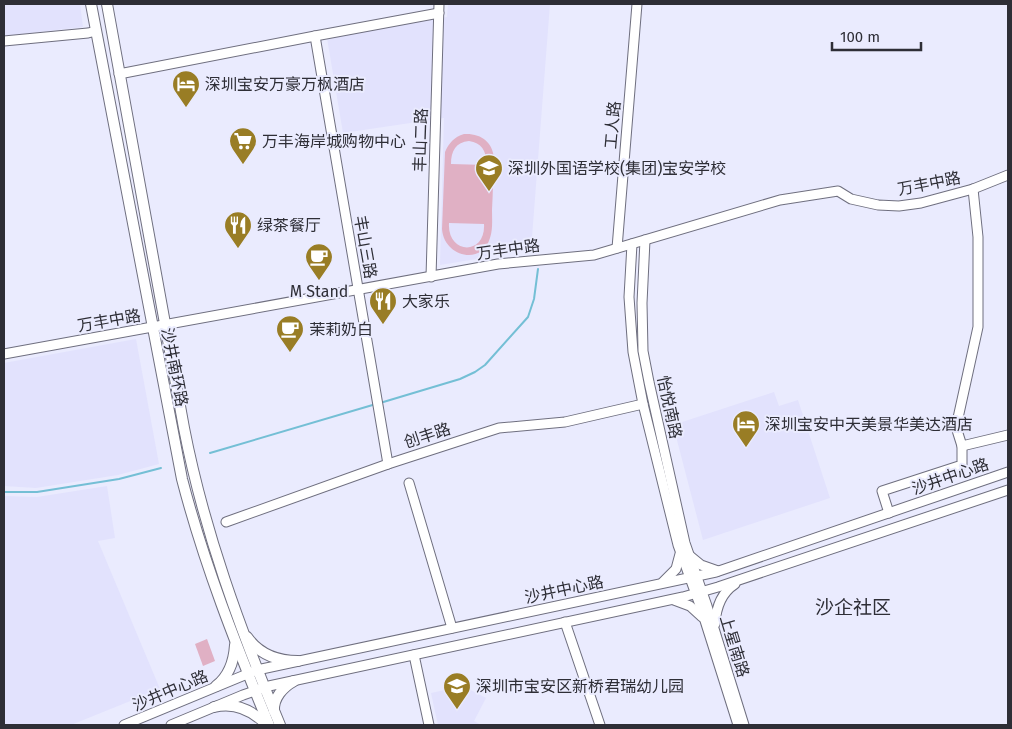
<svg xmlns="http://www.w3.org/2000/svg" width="1012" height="729" viewBox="0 0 1012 729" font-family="'Fira Sans','Noto Sans SC',sans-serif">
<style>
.built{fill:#e2e2fd}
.green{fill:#e0b0c4;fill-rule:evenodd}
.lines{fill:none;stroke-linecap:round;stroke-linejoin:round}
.stream{stroke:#74bfd5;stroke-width:2}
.minor-casing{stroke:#6f6f7f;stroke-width:11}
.major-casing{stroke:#6f6f7f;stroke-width:12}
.minor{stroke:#fff;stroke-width:9}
.major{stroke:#fff;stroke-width:10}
.labels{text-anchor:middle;stroke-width:4;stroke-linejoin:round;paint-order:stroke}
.poi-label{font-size:16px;fill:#2e2e36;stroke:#eaebfe;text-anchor:start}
.street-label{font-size:16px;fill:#2e2e36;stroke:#eaebfe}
.quarter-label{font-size:19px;fill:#2e2e36;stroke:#eaebfe}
</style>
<rect width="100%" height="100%" fill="#eaebfe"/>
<g class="built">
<polygon points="4,4 80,4 83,27 4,36"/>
<polygon points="448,4 550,4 531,250 440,265 444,118 343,133 327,38 447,17"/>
<polygon points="136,339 159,464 118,475 36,488 4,486 4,363"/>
<polygon points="774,392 779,406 798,400 830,498 703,540 673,425"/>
<polygon points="107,486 115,538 98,541 160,689 71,725 4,725 4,496 37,497"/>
<polygon points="463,686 486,698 474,721 481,725 438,725 431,693"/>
</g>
<g class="green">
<path d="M464,134C481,133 493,142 494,159C493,176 493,193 492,210C492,219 493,229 490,238C482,266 444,257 442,229L445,152C449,143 454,137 464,134ZM469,141C483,143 487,153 486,165L451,164C451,151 456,142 469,141ZM449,223L484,224C486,256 447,255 449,223Z"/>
<polygon points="207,639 215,661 203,666 195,644"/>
</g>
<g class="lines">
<g class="stream">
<polyline points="380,403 460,379 475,372 485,365 528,317 534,299 538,269"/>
<polyline points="210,453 376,404"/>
<polyline points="4,492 37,492 119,479 161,468"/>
</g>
<g class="minor-casing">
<g id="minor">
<polyline points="315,36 388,464"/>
<polyline points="4,41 88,33 96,31"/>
<polyline points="119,74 315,36 439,13"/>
<polyline points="645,240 642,303 643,351 649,382 685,543 707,606 744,725"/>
<polyline points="632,244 629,297 633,352 643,404 678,545 701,608 738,725"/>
<polyline points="617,248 637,4"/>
<polyline points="431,277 439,4"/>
<polyline points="4,354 498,264 594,255 780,200 838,191 851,199 878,205 899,206 921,203 973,189 1008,175"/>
<polyline points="962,446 1008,435"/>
<polyline points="409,483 452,628"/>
<polyline points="889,513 882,491 962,465 962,446 956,427 978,327 978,237 973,189"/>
<polyline points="226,522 388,464 499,428 565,422 643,404"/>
<polyline points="690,556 701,565 718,571"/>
<polyline points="663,582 676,569 680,554"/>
<polyline points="674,600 690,606 702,617"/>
<polyline points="565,622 600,725"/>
<path d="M715,624C716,608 721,593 735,584"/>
<polyline points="414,655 429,725"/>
<polyline points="124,725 257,670 716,572 1008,472"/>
<polyline points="171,725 243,695 269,686 683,597 718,587 1008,490"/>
</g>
</g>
<g class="major-casing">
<g id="major">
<path d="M91,4L182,479C204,564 236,645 269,725"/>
<path d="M107,4L184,428C204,531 240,629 280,725"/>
<path d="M247,637C259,654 277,661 298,661"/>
<path d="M216,686C229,676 234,661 235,645"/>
<path d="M214,707C234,702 252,710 267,725"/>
<path d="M274,711C273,698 283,687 294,681"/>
</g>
</g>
<use href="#minor" class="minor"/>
<use href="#major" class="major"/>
</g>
<defs>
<g id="hotel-pin" transform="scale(1.4375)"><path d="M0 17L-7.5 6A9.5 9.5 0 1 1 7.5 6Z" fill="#997d25" stroke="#eaebfe"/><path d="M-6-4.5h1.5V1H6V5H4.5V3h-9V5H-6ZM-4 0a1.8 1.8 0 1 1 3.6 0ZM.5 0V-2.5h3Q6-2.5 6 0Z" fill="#fff"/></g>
<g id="supermarket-pin" transform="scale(1.4375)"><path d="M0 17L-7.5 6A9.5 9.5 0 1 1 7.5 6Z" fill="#997d25" stroke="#eaebfe"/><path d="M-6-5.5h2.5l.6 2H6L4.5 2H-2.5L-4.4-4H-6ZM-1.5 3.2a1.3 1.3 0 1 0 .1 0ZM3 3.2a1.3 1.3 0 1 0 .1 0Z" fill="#fff"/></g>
<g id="school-pin" transform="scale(1.4375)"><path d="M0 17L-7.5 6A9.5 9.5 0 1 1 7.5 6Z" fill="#997d25" stroke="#eaebfe"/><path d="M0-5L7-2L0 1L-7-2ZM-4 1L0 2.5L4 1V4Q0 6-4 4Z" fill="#fff"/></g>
<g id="restaurant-pin" transform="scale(1.4375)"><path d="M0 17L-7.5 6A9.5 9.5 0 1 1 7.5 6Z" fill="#997d25" stroke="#eaebfe"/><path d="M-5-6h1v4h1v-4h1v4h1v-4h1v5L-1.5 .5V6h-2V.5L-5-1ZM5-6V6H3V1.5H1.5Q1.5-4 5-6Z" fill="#fff"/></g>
<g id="cafe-pin" transform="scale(1.4375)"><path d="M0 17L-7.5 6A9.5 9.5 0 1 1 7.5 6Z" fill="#997d25" stroke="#eaebfe"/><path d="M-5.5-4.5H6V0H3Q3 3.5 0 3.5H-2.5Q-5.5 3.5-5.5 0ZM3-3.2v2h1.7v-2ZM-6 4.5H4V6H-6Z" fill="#fff"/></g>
</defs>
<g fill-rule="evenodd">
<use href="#hotel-pin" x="186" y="84"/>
<use href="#supermarket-pin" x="243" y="141"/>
<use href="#school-pin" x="489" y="168"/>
<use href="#restaurant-pin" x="238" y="225"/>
<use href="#cafe-pin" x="319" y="257"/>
<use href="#restaurant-pin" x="383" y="301"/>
<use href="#cafe-pin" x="290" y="329"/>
<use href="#hotel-pin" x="746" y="424"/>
<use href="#school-pin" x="457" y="686"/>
</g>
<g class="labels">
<g class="poi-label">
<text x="205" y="90">深圳宝安万豪万枫酒店</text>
<text x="262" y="147">万丰海岸城购物中心</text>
<text x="508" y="174">深圳外国语学校(集团)宝安学校</text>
<text x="257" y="231">绿茶餐厅</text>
<text x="319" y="297" text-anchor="middle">M Stand</text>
<text x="402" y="307">大家乐</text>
<text x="309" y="335">茉莉奶白</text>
<text x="765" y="430">深圳宝安中天美景华美达酒店</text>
<text x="476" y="692">深圳市宝安区新桥君瑞幼儿园</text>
</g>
<g class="street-label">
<text transform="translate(612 125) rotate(-85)" y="6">工人路</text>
<text transform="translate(420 140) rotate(-88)" y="6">丰山二路</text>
<text transform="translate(929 183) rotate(-11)" y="6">万丰中路</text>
<text transform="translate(366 247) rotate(80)" y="6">丰山三路</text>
<text transform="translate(508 249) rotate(-8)" y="6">万丰中路</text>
<text transform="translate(109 320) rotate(-10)" y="6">万丰中路</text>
<text transform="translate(175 367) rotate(79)" y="6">沙井南环路</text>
<text transform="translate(670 407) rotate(78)" y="6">怡悦南路</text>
<text transform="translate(427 435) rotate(-18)" y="6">创丰路</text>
<text transform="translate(950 476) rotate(-19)" y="6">沙井中心路</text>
<text transform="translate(564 589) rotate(-12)" y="6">沙井中心路</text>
<text transform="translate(735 646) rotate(73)" y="6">上星南路</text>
<text transform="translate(170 690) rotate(-23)" y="6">沙井中心路</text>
</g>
<g class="quarter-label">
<text x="853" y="614">沙企社区</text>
</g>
</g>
<rect width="1012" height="729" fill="none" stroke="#2e2e36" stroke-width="10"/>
<path d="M832 42v8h89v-8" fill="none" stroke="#2e2e36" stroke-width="2.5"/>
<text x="840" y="42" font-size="15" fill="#2e2e36" stroke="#eaebfe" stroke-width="4" paint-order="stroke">100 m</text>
</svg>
